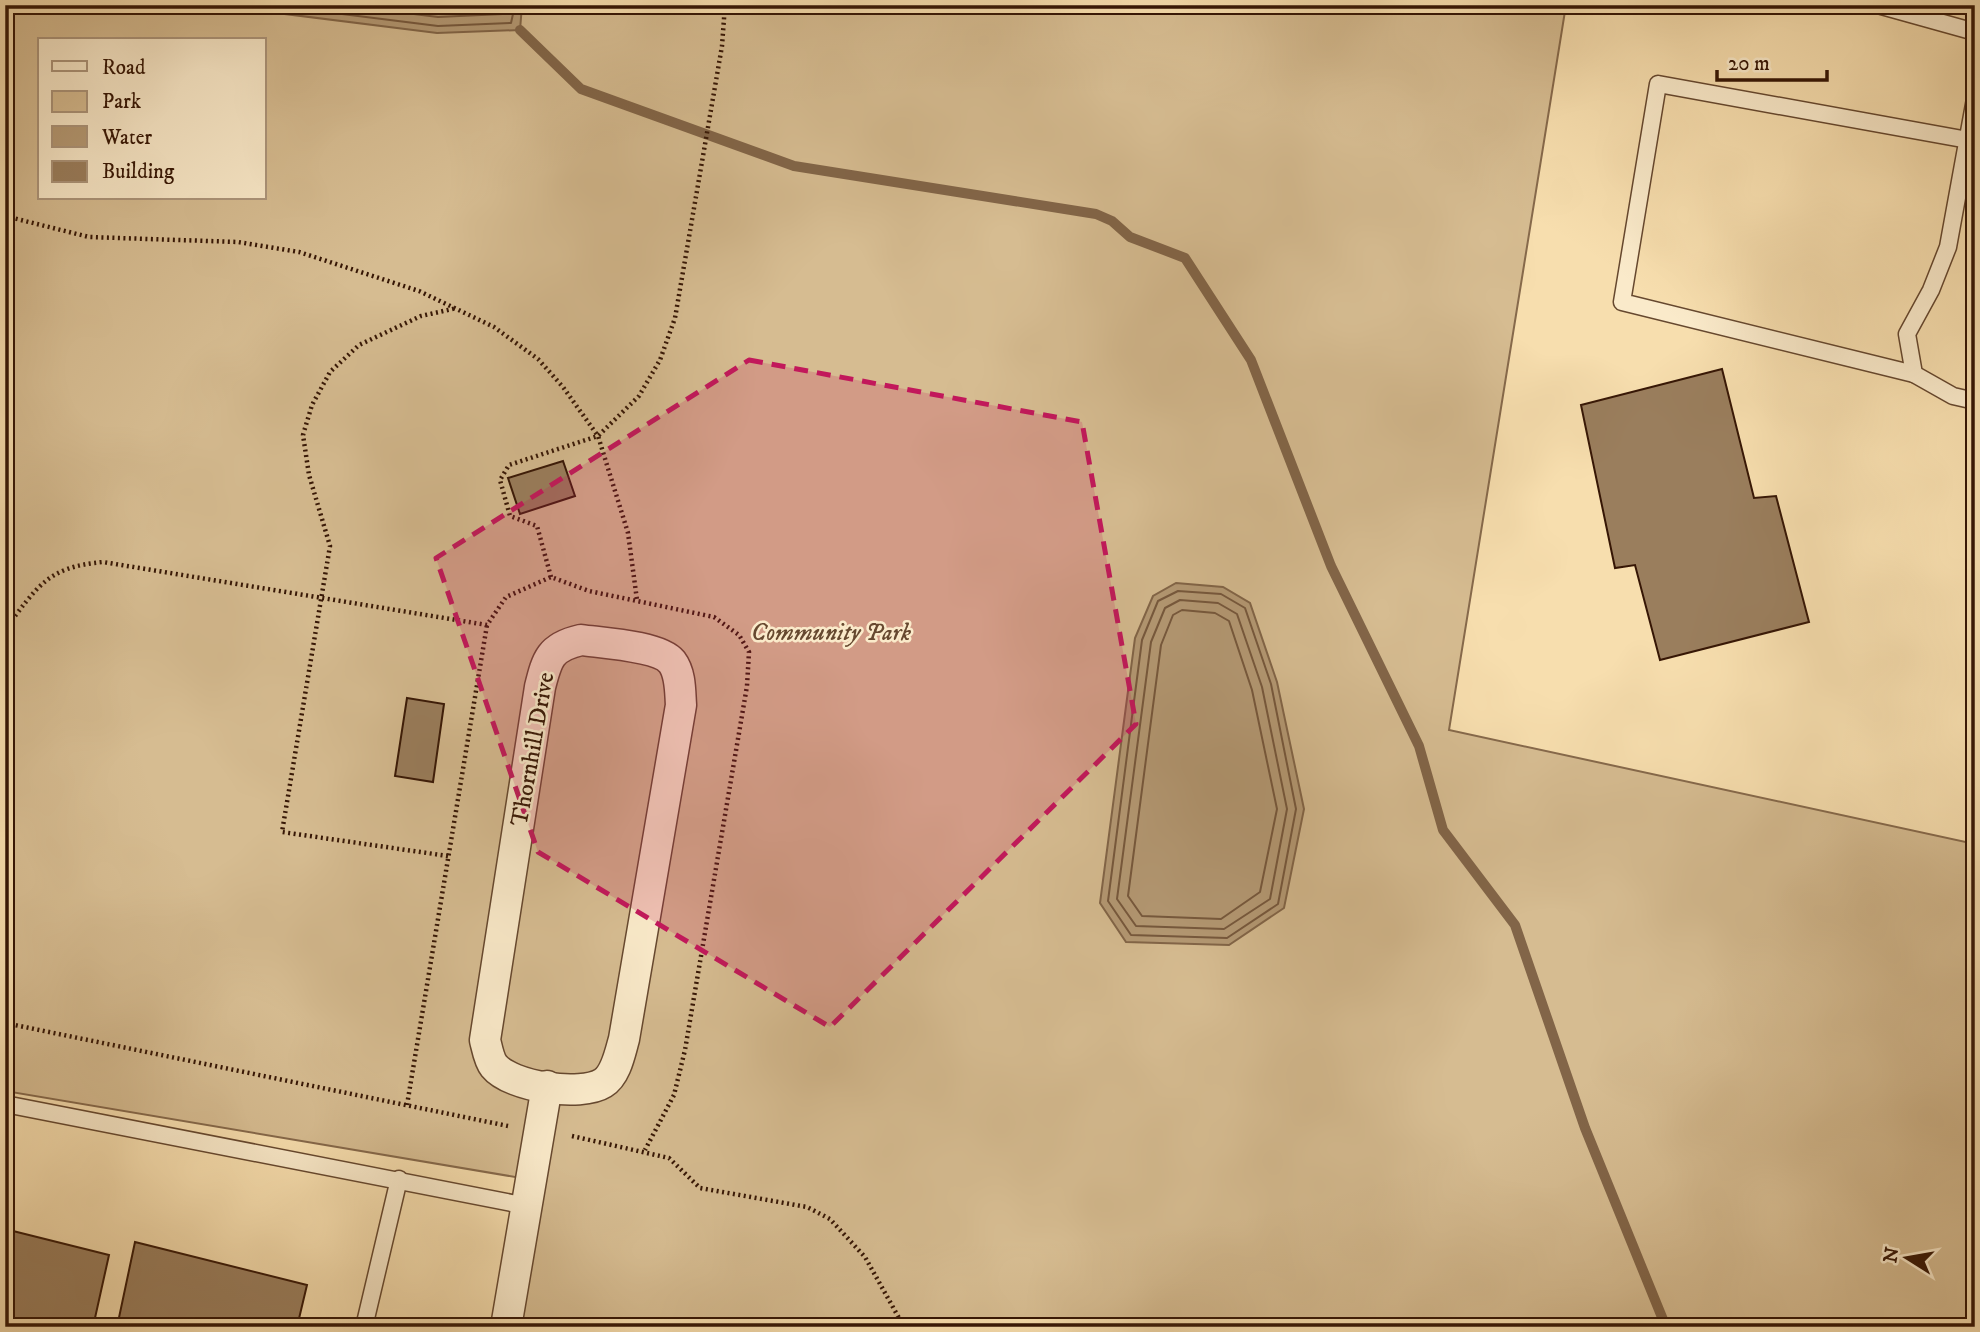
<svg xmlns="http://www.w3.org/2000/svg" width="1980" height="1332" viewBox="0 0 1980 1332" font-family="'IM FELL DW Pica',serif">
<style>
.green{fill:#d6bc91;stroke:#86694b;stroke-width:2;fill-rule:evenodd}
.water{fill:#b59a75;stroke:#826548;stroke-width:2}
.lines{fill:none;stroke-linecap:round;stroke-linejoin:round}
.shore{stroke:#76583d;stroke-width:2}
.stream{stroke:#826548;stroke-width:10}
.building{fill:#9a7e5d;stroke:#361605;stroke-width:2}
.service-casing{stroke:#66482f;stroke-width:19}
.minor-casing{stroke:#66482f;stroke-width:33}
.path{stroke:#361605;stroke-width:4.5;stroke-dasharray:2 3.5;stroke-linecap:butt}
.service{stroke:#faeaca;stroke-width:16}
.minor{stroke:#faeaca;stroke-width:30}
.marked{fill:#c2185b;fill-opacity:0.2;stroke:#c2185b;stroke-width:5;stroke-dasharray:14 9;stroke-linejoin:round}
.labels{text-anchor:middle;stroke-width:5;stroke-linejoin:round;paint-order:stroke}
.park-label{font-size:24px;font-style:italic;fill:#66482f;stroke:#faeaca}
.street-label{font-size:24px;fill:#361605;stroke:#faeaca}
</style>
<rect width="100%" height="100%" fill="#f7deae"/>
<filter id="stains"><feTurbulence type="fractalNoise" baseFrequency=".00286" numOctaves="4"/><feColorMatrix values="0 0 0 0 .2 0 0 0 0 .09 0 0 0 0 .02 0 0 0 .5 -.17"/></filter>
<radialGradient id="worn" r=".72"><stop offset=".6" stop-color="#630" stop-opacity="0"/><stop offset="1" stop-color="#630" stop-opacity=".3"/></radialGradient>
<path class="green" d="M5,5H1566L1449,730L1975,844V1327H503L527,1179L5,1091ZM40,40H264V198H40Z"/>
<g class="water">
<polygon points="213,5 522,5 520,30 437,33"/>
<polygon points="1176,583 1223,587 1250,603 1277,682 1304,809 1284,908 1229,945 1126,942 1100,903 1135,638 1153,596"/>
</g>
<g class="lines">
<g class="shore">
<polyline points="270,5 438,26 511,23 515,5"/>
<polyline points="341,5 438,17 503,14 506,5"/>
<polygon points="1178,591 1221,594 1245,608 1271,684 1296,809 1278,904 1227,938 1131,935 1108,901 1142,640 1158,601"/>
<polygon points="1180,600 1218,603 1237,614 1262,687 1287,809 1270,899 1224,929 1136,926 1117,899 1151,642 1165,608"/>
<polygon points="1182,610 1215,613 1229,621 1252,690 1277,809 1260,892 1221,919 1142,916 1128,896 1161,645 1173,615"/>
</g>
<polyline class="stream" points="520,30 581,89 794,166 1096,214 1112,221 1130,237 1185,258 1251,360 1331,566 1419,746 1443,830 1515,925 1585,1128 1666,1327"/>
</g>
<g class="building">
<polygon points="1722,369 1754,498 1776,496 1809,622 1660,660 1635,565 1615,568 1581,405"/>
<polygon points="563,461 575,496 520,514 508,478"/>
<polygon points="407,698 444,704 433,782 395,776"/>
<polygon points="5,1229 109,1255 93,1327 5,1327"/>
<polygon points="135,1242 307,1285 297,1327 117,1327"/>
</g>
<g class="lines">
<g class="service-casing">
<g id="service">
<polyline points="1878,5 1975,32"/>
<polyline points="1975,99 1948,247 1931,290 1907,334 1914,374 1953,396 1975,401"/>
<polyline points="1914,374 1622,302 1658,84 1968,140"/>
<polyline points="5,1104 527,1206"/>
<polyline points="364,1327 399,1179"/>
</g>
</g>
<g class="minor-casing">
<g id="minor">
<path d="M581,640C602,643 659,646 672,662C681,674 680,692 681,705L624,1039C620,1053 616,1075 603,1083C581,1097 511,1087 494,1066C489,1060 487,1048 485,1040L540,687C547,659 550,647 581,640Z"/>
<polyline points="506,1327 547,1086"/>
</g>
</g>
<g class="path">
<polyline points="5,216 89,237 238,242 299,252 419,291 494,327 538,359 563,387 598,436 628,533 637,600"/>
<polyline points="551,577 537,526 510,516 500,480 509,465 598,436 639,396 660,360 675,318 722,46 725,5"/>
<path d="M5,629C38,587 46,567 103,562L487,625L506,597L551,577L589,591L714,617L739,635L749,652L747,686L685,1050L674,1095L645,1150"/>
<polyline points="448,856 282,832 330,546 309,475 303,435 312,405 330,372 359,345 421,316 457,308"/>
<polyline points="5,1023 508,1126"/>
<polyline points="407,1105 487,625"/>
<polyline points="572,1136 669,1158 700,1188 807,1207 830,1219 865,1257 904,1327"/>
</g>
<use href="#service" class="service"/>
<use href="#minor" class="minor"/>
</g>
<path class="marked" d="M749,360L1082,422L1136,724L830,1027L538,852L436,558Z"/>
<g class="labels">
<g class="park-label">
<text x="831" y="640">Community Park</text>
</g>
<g class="street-label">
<text transform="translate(532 749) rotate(-80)" y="8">Thornhill Drive</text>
</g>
</g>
<rect width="1980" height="1332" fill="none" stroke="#f7deae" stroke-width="28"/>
<rect x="7" y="7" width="1966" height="1318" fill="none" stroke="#361605" stroke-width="3.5"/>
<rect x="14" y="14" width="1952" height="1304" fill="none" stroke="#361605" stroke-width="2"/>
<rect x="38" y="38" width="228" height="161" fill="#faeaca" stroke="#ac957b" stroke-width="2"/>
<rect x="52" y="61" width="35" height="10" fill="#faeaca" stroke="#ac957b" stroke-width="2"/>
<text x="102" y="74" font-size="21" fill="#361605">Road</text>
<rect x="52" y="91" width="35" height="21" fill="#d6bc91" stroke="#ac957b" stroke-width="2"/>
<text x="102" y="108" font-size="21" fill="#361605">Park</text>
<rect x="52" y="126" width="35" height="21" fill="#b59a75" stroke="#ac957b" stroke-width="2"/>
<text x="102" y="144" font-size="21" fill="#361605">Water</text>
<rect x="52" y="161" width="35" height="21" fill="#9a7e5d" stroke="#ac957b" stroke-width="2"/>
<text x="102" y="178" font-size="21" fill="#361605">Building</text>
<g transform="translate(1907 1258) rotate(281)" stroke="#faeaca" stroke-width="5" paint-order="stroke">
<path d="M0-5L12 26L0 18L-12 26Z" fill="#361605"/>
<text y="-10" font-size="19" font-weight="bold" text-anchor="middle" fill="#361605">N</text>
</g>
<path d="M1717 70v10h110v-10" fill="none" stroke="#361605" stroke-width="3.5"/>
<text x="1728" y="70" font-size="21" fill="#361605" stroke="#faeaca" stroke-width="5" paint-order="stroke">20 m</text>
<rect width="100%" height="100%" filter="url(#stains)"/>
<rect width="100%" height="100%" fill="url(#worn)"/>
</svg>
